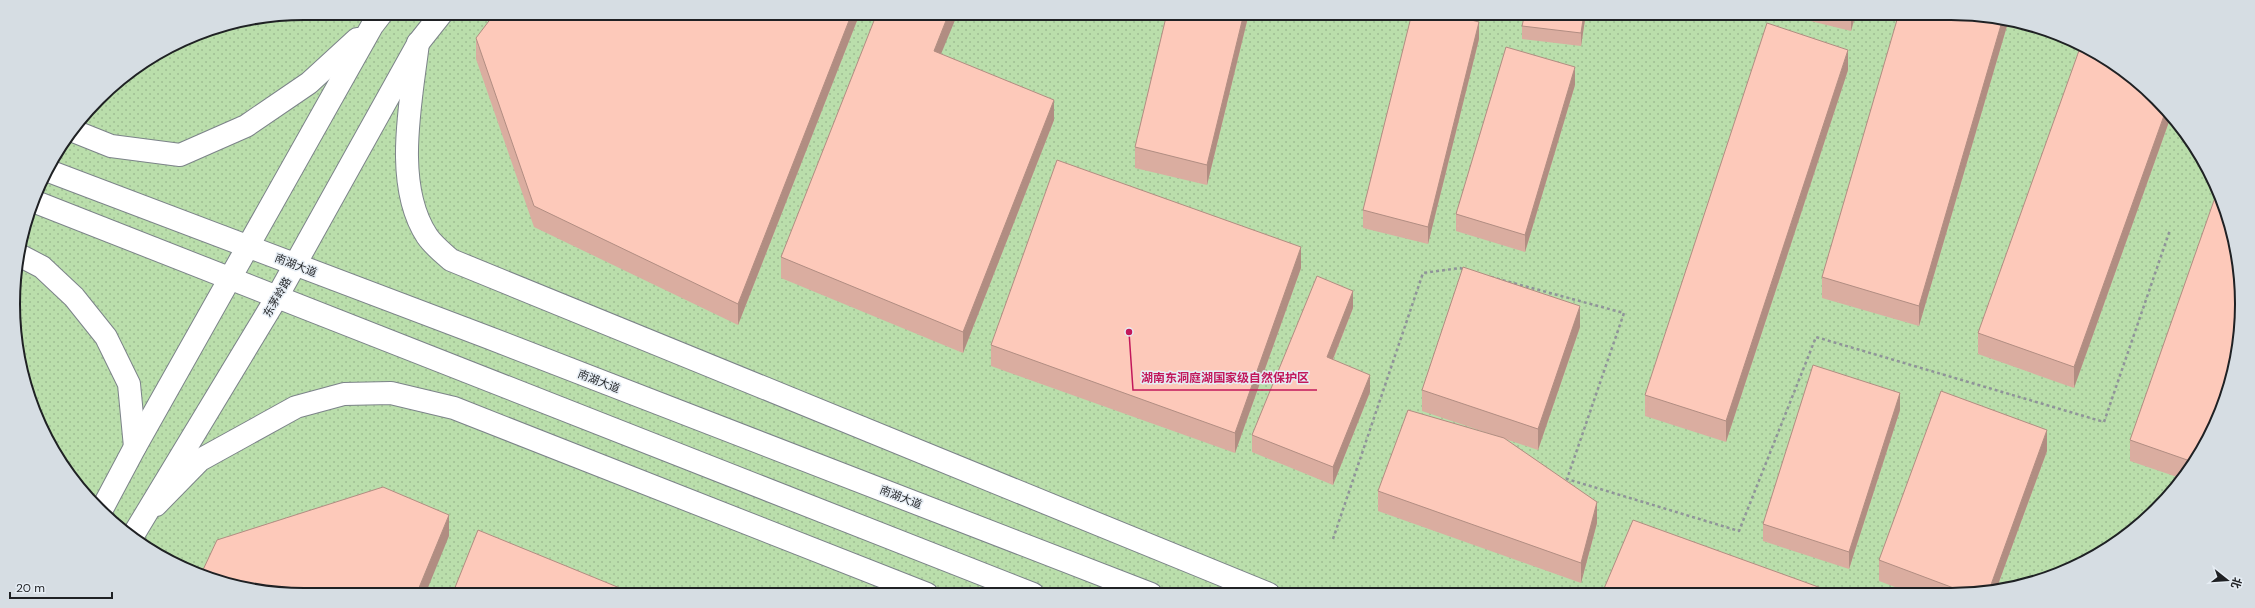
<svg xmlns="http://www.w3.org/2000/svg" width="2255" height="608" viewBox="0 0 2255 608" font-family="'DM Sans','Noto Sans SC',sans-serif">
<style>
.grass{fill:url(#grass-dots)}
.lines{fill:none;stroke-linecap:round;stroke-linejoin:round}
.tertiary-casing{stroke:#7c8389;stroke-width:24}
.secondary-casing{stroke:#7c8389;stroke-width:24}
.primary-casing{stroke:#7c8389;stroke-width:24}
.path{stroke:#8f9399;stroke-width:2.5;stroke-dasharray:3 3;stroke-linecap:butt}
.tertiary{stroke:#fff;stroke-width:22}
.secondary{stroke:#fff;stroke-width:22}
.primary{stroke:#fff;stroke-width:22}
.wall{fill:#daada0}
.shaded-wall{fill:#b18d82}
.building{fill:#fdc9ba;stroke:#b18d82}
.labels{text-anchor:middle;stroke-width:3;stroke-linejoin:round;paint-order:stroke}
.street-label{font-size:11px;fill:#1f2124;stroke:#e6edf4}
.rim{fill:none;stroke:#1f2124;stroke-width:2}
.leader{fill:none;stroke:#c2185b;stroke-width:1.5}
.callout-dot{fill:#c2185b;stroke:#e6edf4;stroke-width:1.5}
.callout-label{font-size:12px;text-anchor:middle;font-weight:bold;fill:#c2185b;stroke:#e6edf4;stroke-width:3;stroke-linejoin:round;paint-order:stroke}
</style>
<defs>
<pattern id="grass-dots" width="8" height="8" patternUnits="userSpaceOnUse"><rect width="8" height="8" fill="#badeab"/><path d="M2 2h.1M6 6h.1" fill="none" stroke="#9fbe93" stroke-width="1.8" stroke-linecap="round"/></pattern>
</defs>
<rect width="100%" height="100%" fill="#e6edf4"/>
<polygon class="grass" points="304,13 1951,13 2008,19 2062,35 2112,62 2157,98 2193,142 2220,192 2203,449 2143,523 2079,565 1989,593 304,595 247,589 158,556 112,523 73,481 43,432 23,380 14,285 23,228 43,175 73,127 112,85 193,35 247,19"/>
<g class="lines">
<g class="tertiary-casing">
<g id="tertiary">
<path d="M418,43C411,102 393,184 427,236C433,245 443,253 451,260L1269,594"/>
<polyline points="19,255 42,267 74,297 106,337 129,384 135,447"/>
<polyline points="156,505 200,460 296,407 344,394 391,393 454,408 927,594"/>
</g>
</g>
<g class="secondary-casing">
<g id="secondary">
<polyline points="71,130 111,146 180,155 246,126 309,83 357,39"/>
<polyline points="101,511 135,447 372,26 382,13"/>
<polyline points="132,537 277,297 419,42 442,13"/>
</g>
</g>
<g class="primary-casing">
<g id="primary">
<polyline points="46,170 487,337 1151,594"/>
<polyline points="33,201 1033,594"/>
</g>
</g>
<g class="path">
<polyline points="1491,277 1624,313 1567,479 1739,531 1816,337 2104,422 2170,230"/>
<polyline points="1333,539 1423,273 1460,268 1465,270"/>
</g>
<use href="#tertiary" class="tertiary"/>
<use href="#secondary" class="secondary"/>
<use href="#primary" class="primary"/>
</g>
<g class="wall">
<polygon points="860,13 738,325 534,227 476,59 476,38"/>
<polygon points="1249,13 1207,185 1135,168 1135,147"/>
<polygon points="1525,13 1586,13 1581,46 1522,39 1522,26"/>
<polygon points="1729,13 1736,13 1735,15"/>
<polygon points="1778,13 1856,13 1851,31"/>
<polygon points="2008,19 2009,19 1919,326 1822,298 1822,277"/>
<polygon points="1479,39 1428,244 1363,228 1363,210"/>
<polygon points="941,54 1054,120 963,353 781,278 781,257"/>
<polygon points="1848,70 1726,442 1645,416 1645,395"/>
<polygon points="1575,85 1525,252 1456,231 1456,214"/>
<polygon points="2157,98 2171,116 2074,388 1978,354 1978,333"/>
<polygon points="1301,268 1235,453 991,366 991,345"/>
<polygon points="1353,308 1333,360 1370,392 1333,485 1252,452 1252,435"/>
<polygon points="1580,327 1538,450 1422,411 1422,390"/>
<polygon points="1900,410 1849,569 1763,541 1763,524"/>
<polygon points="2130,440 2203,449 2180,478 2130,461"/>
<polygon points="2047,451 1996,590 1989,593 1911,593 1879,581 1879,560"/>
<polygon points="1378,491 1597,523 1581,583 1378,511"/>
<polygon points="1603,591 1835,593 1603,593"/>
</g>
<g class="shaded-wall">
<polygon points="852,13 860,13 738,325 738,304"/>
<polygon points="949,13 958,13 934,71 934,51"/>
<polygon points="1244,13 1249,13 1207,185 1207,165"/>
<polygon points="1584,13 1586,13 1581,46 1581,33"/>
<polygon points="1852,13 1856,13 1851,31 1851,14"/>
<polygon points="2003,18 2009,19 1919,326 1919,306"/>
<polygon points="1479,22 1479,39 1428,244 1428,227"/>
<polygon points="1848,50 1848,70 1726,442 1726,421"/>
<polygon points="1575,67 1575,85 1525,252 1525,235"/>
<polygon points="1054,100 1054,120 963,353 963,332"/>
<polygon points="2166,110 2171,116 2074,388 2074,367"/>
<polygon points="1301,247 1301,268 1235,453 1235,433"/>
<polygon points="1353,291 1353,308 1327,374 1327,357"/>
<polygon points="1580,306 1580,327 1538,450 1538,429"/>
<polygon points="1370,375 1370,392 1333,485 1333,467"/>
<polygon points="1900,393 1900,410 1849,569 1849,552"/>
<polygon points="2047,430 2047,451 1996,590 1988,593"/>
<polygon points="1597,502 1597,523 1581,583 1581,563"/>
<polygon points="449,515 449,536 425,595 416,595"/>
</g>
<g class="building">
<polygon points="495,13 852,13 738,304 534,206 476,38"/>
<polygon points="877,13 949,13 934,51 1054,100 963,332 781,257"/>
<polygon points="1167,13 1244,13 1207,165 1135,147"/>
<polygon points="1412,13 1444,13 1479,22 1428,227 1363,210"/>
<polygon points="1525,13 1584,13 1581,33 1522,26"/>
<polygon points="1899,13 1951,13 2003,18 1919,306 1822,277"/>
<polygon points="1767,23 1848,50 1726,421 1645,395"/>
<polygon points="2081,45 2112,62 2157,98 2166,110 2074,367 1978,333"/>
<polygon points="1506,47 1575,67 1525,235 1456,214"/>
<polygon points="1057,160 1301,247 1235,433 991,345"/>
<polygon points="2218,189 2220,192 2236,247 2242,304 2236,361 2203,449 2193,462 2130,440"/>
<polygon points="1463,267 1580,306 1538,429 1422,390"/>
<polygon points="1317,276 1353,291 1327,357 1370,375 1333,467 1252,435"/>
<polygon points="1813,365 1900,393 1849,552 1763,524"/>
<polygon points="1941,391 2047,430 1988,593 1967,593 1879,560"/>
<polygon points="1408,410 1504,438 1597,502 1581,563 1378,491"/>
<polygon points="383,487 449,515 416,595 304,595 247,589 202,572 217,540"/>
<polygon points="1633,520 1835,593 1610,593 1603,591"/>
<polygon points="478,530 637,595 452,595"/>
</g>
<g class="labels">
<g class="street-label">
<text transform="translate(296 265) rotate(21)" y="4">南湖大道</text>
<text transform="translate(277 297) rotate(-60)" y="4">东茅岭路</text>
<text transform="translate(599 381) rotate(21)" y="4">南湖大道</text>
<text transform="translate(901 497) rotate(21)" y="4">南湖大道</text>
</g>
</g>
<path d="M0 0H2255V608H0ZM304 20H1951A284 284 0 0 1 2235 304V304A284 284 0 0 1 1951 588H304A284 284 0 0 1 20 304V304A284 284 0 0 1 304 20Z" fill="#d6dde3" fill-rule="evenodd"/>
<path class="rim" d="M304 20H1951A284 284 0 0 1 2235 304V304A284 284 0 0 1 1951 588H304A284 284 0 0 1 20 304V304A284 284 0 0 1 304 20Z"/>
<path class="leader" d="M1129 332L1133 390H1317"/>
<circle class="callout-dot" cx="1129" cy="332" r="4"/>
<g class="callout-label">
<text x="1225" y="382">湖南东洞庭湖国家级自然保护区</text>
</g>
<g transform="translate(2227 580) rotate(107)" stroke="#e6edf4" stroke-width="3" paint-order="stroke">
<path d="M0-3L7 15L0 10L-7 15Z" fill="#1f2124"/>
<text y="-6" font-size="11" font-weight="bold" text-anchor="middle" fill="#1f2124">北</text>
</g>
<path d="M10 592v6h102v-6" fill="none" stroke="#1f2124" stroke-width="2"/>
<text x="16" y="592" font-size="12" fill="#1f2124" stroke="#e6edf4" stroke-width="3" paint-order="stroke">20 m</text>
</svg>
